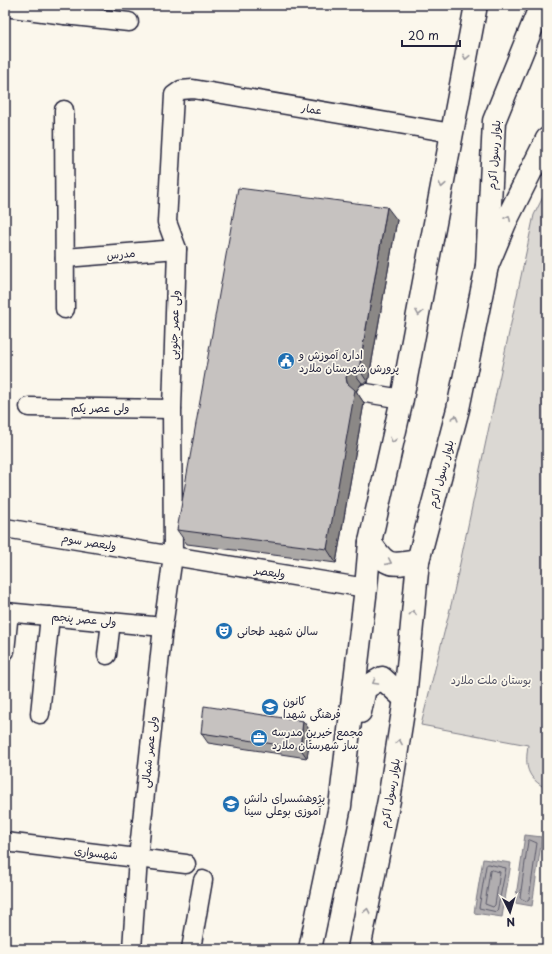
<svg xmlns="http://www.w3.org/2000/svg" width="552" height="954" viewBox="0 0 552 954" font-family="'Playpen Sans','Playpen Sans Arabic',sans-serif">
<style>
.green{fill:#dbd8d3;stroke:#7e7d87}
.water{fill:#b1aeb0;stroke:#787681}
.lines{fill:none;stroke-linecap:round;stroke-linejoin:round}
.shore{stroke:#5b5a6a;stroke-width:1}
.minor-casing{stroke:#22223b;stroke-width:21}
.primary-casing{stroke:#22223b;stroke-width:25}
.trunk-casing{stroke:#22223b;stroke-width:25}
.minor{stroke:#fbf7ec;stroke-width:18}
.primary{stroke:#fbf7ec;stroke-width:22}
.trunk{stroke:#fbf7ec;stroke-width:22}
.wall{fill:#aaa7a5;stroke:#22223b}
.shaded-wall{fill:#8b8886;stroke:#22223b}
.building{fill:#c6c2c0;stroke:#22223b}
.oneway{stroke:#99979c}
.labels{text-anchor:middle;stroke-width:3.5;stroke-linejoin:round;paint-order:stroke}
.street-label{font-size:11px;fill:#22223b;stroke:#fbf7ec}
.poi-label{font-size:11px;fill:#22223b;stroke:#fbf7ec;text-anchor:start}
.park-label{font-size:11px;fill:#505061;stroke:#fbf7ec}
</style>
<rect width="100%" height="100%" fill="#fbf7ec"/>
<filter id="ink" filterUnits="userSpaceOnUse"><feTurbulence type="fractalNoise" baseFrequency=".025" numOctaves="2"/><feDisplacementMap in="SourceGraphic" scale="8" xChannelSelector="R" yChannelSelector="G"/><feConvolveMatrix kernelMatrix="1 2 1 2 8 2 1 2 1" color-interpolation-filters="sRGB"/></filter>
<g filter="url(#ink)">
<path class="green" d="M547,189V789C526,777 525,767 528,745L421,725L452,601L534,215Z"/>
<g class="water">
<polygon points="525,835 542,837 532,906 515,903"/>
<polygon points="483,859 511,863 502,917 474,913"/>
</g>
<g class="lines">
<g class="shore">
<polygon points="530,840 537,843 529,899 526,901 520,898 528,841"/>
<polygon points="488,864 506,868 497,912 479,908 486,866"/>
<polygon points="492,870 500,872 495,905 493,907 485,904 490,871"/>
</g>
<g class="minor-casing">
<g id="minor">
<polyline points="5,7 65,15 66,5"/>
<polyline points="65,15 129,22"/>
<polyline points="64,110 65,309"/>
<polyline points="65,258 177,249"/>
<polyline points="366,393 402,399"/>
<polyline points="29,407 172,409"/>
<polyline points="5,528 366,588"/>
<polyline points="5,612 163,627"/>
<polyline points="5,651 9,612"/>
<polyline points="107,655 111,622"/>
<polyline points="40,714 50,616"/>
<polyline points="5,842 186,864"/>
<polyline points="132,949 138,858 163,627 173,556 172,409 177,249 167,222 174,95 181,90 193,89 452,133"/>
<polyline points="191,949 203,880"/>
</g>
</g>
<g class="primary-casing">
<g id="primary">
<path d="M370,542C386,567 390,566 418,561"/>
<polyline points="360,712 365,688 382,678 405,699"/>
<polyline points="310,949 340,806 366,588 370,542 402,399 476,5"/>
<polyline points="359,949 389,800 405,699 418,561 458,409 487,266 494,121 541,5"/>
</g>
</g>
<g class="trunk-casing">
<polyline id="trunk" points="487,266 505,223 547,139"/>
</g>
<use href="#minor" class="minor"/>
<use href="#primary" class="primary"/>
<use href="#trunk" class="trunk"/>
</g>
<g class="wall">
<polygon points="397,220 368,383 362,383 356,391 364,403 336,563 187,544 177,530"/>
<polygon points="303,721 311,732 307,758 208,743 201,733"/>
</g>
<g class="shaded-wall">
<polygon points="387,207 397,220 368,383 359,369"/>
<polygon points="352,370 362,383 356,391 364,403 336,563 327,549 347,383 346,377"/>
<polygon points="303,721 311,732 307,758 300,748"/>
</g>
<g class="building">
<polygon points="238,188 387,207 359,369 352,370 346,377 347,383 355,390 327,549 177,530"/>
<polygon points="204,706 303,721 300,748 201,733"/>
</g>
<defs><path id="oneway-chevron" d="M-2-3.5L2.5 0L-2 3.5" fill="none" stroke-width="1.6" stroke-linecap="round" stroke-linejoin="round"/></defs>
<g class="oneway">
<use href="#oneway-chevron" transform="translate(466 57) rotate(101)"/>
<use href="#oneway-chevron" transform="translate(442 185) rotate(100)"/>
<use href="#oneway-chevron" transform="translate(508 218) rotate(-64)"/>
<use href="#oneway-chevron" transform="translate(419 313) rotate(100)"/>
<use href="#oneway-chevron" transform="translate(455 418) rotate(-75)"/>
<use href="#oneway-chevron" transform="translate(393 440) rotate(103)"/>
<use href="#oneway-chevron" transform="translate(389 562) rotate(24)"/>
<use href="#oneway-chevron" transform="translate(413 613) rotate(-85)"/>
<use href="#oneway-chevron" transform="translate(375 682) rotate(150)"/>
<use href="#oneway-chevron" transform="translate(399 742) rotate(-81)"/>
<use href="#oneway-chevron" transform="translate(367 911) rotate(-79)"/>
</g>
</g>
<defs>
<g id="civic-disc" transform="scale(0.9)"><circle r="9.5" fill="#1f6fb2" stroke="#fbf7ec"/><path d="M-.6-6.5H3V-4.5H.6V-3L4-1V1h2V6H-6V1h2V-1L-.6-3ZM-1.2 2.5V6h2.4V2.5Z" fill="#fff"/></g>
<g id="theatre-disc" transform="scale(0.9)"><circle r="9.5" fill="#1f6fb2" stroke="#fbf7ec"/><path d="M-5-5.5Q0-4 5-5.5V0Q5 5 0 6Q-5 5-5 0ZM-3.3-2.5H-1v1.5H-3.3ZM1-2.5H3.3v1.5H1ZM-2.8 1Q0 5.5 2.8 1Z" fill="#fff"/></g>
<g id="school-disc" transform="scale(0.9)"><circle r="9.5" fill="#1f6fb2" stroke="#fbf7ec"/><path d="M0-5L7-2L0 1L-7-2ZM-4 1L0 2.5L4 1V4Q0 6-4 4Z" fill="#fff"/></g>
<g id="office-disc" transform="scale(0.9)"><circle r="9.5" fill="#1f6fb2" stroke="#fbf7ec"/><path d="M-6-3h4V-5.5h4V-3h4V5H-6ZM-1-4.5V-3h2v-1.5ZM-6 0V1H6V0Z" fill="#fff"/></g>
</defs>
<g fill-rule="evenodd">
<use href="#civic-disc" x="286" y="361"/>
<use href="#theatre-disc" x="224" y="631"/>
<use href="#school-disc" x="270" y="707"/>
<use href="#office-disc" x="259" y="738"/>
<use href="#school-disc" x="231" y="804"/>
</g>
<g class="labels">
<g class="street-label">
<text transform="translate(312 109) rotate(10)" y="4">عمار</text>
<text transform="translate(494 155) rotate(-86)" y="4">بلوار رسول اکرم</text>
<text transform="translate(121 254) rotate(-5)" y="4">مدرس</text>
<text transform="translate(174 325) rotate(-88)" y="4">ولی عصر جنوبی</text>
<text x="100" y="412">ولی عصر یکم</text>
<text transform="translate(441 474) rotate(-75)" y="4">بلوار رسول اکرم</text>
<text transform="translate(89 542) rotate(9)" y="4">ولیعصر سوم</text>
<text transform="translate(270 572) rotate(9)" y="4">ولیعصر</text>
<text transform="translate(84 619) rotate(5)" y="4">ولی عصر پنجم</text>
<text transform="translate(149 752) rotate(-84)" y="4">ولی عصر شمالی</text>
<text transform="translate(390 793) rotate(-80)" y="4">بلوار رسول اکرم</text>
<text transform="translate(96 853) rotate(7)" y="4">شهسواری</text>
</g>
<g class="poi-label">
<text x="299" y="359">اداره آموزش و<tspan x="299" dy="13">پرورش شهرستان ملارد</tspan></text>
<text x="237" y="635">سالن شهید طحانی</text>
<text x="283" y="705">کانون<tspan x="283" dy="13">فرهنگی شهدا</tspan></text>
<text x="272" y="736">مجمع خیرین مدرسه<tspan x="272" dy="13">ساز شهرستان ملارد</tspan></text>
<text x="244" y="802">پژوهشسرای دانش<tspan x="244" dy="13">آموزی بوعلی سینا</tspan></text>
</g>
<g class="park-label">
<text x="491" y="684">بوستان ملت ملارد</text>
</g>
</g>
<rect width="552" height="954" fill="none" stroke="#fbf7ec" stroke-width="20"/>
<rect x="10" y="10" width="532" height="934" fill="none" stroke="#22223b" stroke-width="1.5" filter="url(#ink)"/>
<g transform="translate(510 912) rotate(175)" stroke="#fbf7ec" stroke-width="3" paint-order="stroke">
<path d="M0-3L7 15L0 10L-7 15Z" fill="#22223b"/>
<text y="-6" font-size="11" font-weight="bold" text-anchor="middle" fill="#22223b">N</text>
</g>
<path d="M402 40v6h58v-6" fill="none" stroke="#22223b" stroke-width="2"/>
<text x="408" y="40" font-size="12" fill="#22223b" stroke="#fbf7ec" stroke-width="3" paint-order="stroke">20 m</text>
</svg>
